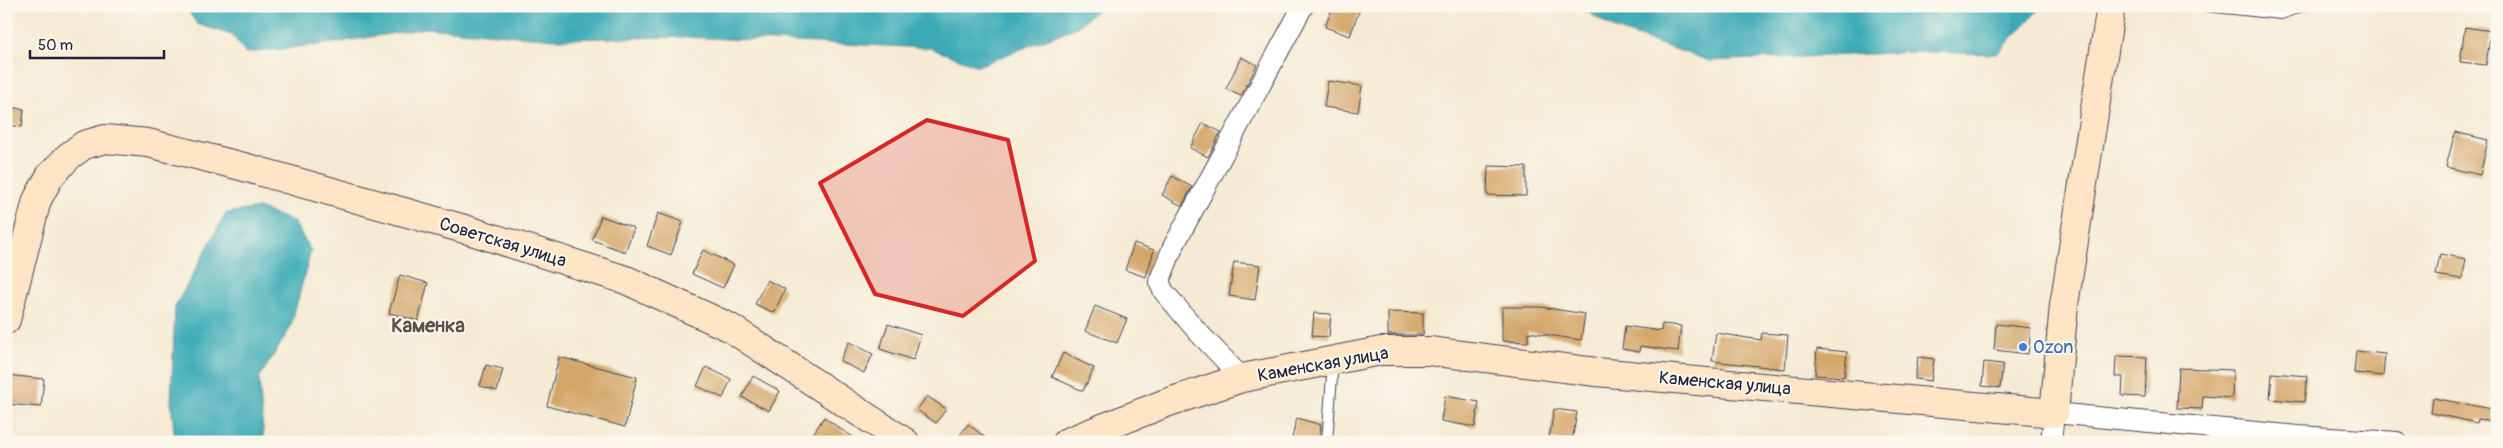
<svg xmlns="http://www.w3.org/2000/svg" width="2503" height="448" viewBox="0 0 2503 448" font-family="Pangolin,sans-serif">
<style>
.water{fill:#3aaab6;stroke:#2e6678}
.building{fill:#d3a568}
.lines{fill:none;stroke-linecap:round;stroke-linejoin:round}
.lane-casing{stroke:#424052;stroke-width:12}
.street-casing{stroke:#424052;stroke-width:22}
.secondary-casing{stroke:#424052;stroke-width:30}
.lane{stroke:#fff;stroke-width:10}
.street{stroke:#fff;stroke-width:20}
.secondary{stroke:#ffe4c6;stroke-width:28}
.marked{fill:#d62828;fill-opacity:0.2;stroke:#d62828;stroke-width:4;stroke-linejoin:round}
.shop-dot{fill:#3f7fe0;stroke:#fbf7ec;stroke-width:2}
.labels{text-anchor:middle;stroke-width:4;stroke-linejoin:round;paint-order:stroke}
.street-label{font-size:18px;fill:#22223b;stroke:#fbf7ec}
.shop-label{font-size:18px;fill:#366cbe;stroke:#fbf7ec;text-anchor:start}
.quarter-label{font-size:20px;font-weight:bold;fill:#60504b;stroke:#fbf7ec}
</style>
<rect width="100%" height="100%" fill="#fbf7ec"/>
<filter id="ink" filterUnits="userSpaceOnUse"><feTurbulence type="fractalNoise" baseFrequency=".02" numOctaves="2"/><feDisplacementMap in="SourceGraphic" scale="10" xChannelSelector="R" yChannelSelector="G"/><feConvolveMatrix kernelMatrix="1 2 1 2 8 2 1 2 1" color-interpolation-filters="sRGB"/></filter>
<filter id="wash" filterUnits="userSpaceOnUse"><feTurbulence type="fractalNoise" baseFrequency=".0096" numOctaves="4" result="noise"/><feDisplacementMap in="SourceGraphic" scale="20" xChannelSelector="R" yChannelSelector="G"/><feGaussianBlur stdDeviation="1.12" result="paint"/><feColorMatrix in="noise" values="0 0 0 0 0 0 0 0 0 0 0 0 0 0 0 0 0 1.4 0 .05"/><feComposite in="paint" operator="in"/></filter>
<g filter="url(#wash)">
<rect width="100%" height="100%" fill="#f5ead3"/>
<g class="water">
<polygon points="185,6 1102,6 1077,27 978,66 930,48 683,37 555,39 426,28 334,43 246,53 232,35 197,24"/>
<polygon points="1578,6 2042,6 1997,54 1915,52 1710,61 1615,29"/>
<polygon points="259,208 294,222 311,251 290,329 259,378 264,442 175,442 171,402 175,307 226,213"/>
</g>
<g id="blocks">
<g class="building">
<polygon points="1333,6 1361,6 1350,36 1325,27"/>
<polygon points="2465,27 2491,31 2486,65 2460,62"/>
<polygon points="1241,57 1257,65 1241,96 1226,89"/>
<polygon points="1328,81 1362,86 1358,112 1324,107"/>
<polygon points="6,107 24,109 22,127 6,125"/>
<polygon points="1203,123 1221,132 1208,157 1190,148"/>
<polygon points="2455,132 2488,140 2480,175 2446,167"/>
<polygon points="1488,166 1526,167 1526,196 1487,195"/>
<polygon points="1172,176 1192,187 1182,206 1162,195"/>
<polygon points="658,213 683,222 671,255 647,246"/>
<polygon points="601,216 634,228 625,252 592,240"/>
<polygon points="1134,243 1154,250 1146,277 1125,270"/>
<polygon points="703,250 734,265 723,288 692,274"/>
<polygon points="2440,254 2466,259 2462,279 2436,275"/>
<polygon points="1234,262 1260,265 1255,300 1229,296"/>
<polygon points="400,275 428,283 418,321 389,313"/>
<polygon points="767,280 785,289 774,313 755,304"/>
<polygon points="1095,306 1127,319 1117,343 1085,331"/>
<polygon points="1502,307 1541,307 1585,314 1581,340 1528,332 1528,342 1502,341"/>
<polygon points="1388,312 1423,313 1423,335 1388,335"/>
<polygon points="1314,313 1331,314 1329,337 1312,336"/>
<polygon points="888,324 921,335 913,360 880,349"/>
<polygon points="1662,324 1681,326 1678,351 1640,346 1639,352 1622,349 1625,326 1661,331"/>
<polygon points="1996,324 2031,328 2028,354 1994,350"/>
<polygon points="1716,333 1761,340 1762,333 1788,335 1785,369 1712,361"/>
<polygon points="849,342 873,354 864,373 840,361"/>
<polygon points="1817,349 1847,352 1844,377 1815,375"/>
<polygon points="2356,351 2385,354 2383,376 2354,373"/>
<polygon points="1063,353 1094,368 1083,391 1052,377"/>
<polygon points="2116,356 2147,357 2145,397 2122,396 2123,377 2115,377"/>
<polygon points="559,357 637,377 625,427 547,406"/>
<polygon points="1918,357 1934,359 1931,381 1915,379"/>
<polygon points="1984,362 2003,364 2000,388 1982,386"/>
<polygon points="486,365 503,369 497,391 480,386"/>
<polygon points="706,367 731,379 723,398 697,386"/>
<polygon points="2179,368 2233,370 2232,398 2203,396 2202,409 2177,408"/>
<polygon points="2272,373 2307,376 2304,402 2270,399"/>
<polygon points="6,375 44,379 41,407 6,404"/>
<polygon points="753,376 780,391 769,411 742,397"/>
<polygon points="927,396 946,409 936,423 917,410"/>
<polygon points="1445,396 1479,402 1475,427 1441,421"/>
<polygon points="2433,398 2497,410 2497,424 2478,419 2477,423 2431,413"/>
<polygon points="1554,409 1577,412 1572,442 1549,439"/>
<polygon points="824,417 839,428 861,442 808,442"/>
<polygon points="1297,418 1321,425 1319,442 1306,442 1292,438"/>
<polygon points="968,424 991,442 955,442"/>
</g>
</g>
</g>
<g filter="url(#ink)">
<use href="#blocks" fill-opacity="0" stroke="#424052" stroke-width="1"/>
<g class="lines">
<g class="lane-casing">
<g id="lane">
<polyline points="2206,6 2281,14 2302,6"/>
<polyline points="1327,442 1333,363"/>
</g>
</g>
<g class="street-casing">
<g id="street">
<polyline points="1242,378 1197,331 1164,292 1159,282 1173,247 1303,6"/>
<polyline points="2051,442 2054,413 2298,436 2397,442"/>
</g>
</g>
<g class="secondary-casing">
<g id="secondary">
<polyline points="6,320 37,200 50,176 69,156 84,145 105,139 148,143 244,167 468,230 626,280 729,327 905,442"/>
<polyline points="1067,442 1166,403 1242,378 1381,351 1429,351 1596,372 2054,413 2064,305 2111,6"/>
</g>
</g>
<use href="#lane" class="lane"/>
<use href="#street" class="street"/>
<use href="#secondary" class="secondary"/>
</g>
</g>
<path class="marked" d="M927,120L1008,140L1035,261L963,316L875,294L820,183Z"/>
<circle class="shop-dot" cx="2023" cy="347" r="5"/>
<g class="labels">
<g class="street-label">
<text transform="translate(503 242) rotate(17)" y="6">Советская улица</text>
<text transform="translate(1323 364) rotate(-10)" y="6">Каменская улица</text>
<text transform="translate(1725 383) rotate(5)" y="6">Каменская улица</text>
</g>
<g class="shop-label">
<text x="2033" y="353">Ozon</text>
</g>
<g class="quarter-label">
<text x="428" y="332">Каменка</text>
</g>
</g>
<rect width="2503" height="448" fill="none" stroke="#fbf7ec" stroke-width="25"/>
<path d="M30 50v8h134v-8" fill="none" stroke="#22223b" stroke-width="2.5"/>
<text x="38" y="50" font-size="15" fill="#22223b" stroke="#fbf7ec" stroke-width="4" paint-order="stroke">50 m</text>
</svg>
